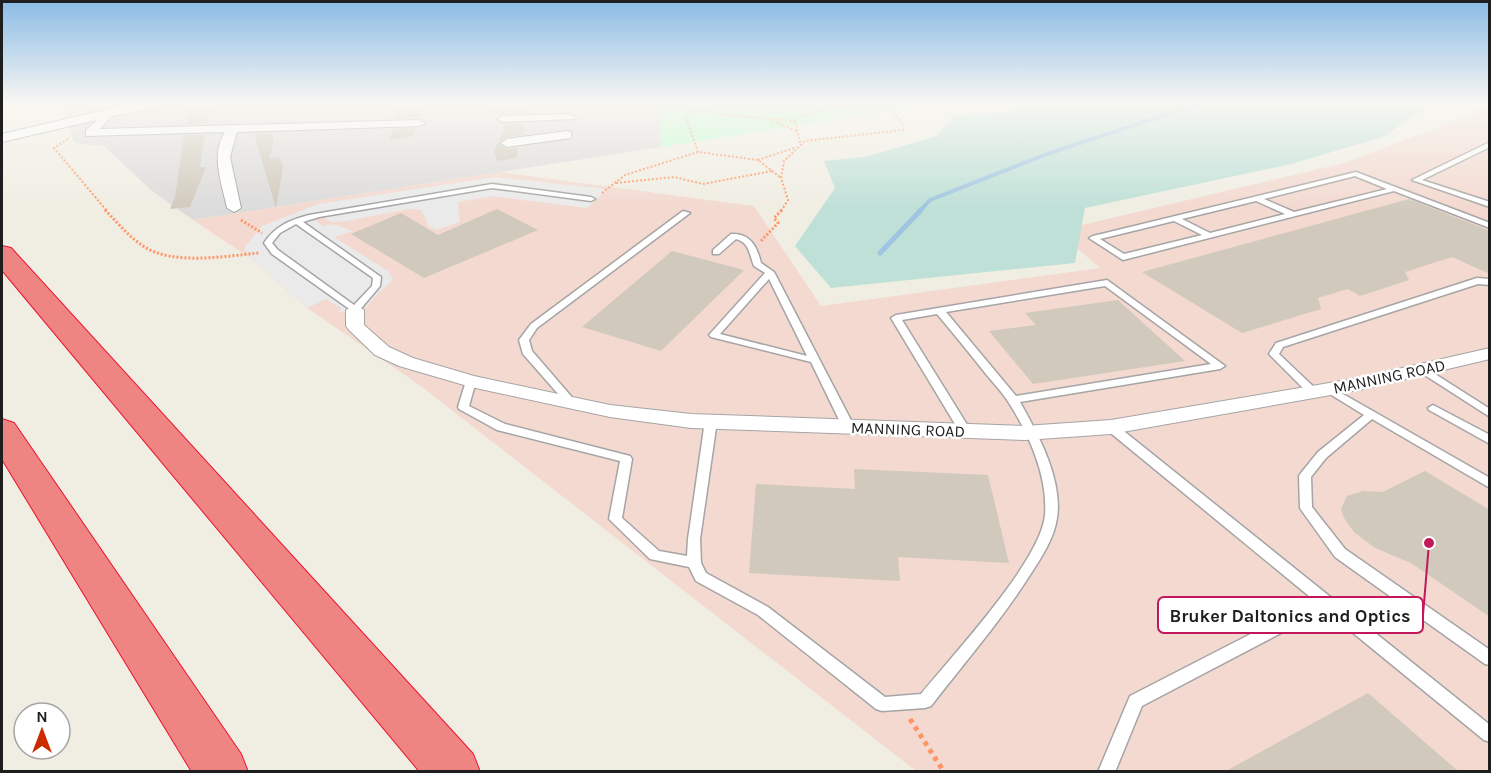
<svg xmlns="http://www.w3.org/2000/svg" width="1491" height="773" viewBox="0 0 1491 773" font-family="Karla,sans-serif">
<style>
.residential{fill:#dcdbdb}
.commercial{fill:#f3d9d0}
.wetland{fill:#bee0d7}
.park{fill:#bbffcf}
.parking{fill:#eaeaea}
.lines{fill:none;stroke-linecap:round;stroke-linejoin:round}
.stream-far1{stroke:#9fc5e2;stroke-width:4}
.stream{stroke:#9fc5e2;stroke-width:5}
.building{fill:#d0c9bc}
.service-casing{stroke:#a5a5a5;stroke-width:3}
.minor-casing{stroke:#a5a5a5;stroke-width:2}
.tertiary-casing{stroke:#a5a5a5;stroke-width:2}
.motorway-casing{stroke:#ec122f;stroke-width:2}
.path-far2{stroke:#ff9565;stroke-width:2;stroke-dasharray:2 2;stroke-linecap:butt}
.path-far1{stroke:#ff9565;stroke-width:3;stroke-dasharray:2 2;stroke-linecap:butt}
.path{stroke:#ff9565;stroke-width:5;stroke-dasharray:4.5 4.5;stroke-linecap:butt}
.service{fill:#fff;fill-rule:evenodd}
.minor{fill:#fff;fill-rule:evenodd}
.tertiary{fill:#fff;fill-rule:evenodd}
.motorway{fill:#ef8583;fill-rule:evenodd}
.labels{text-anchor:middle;stroke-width:5;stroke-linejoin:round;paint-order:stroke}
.street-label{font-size:16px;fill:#1e1e1e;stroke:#fff}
.leader{fill:none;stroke:#c2185b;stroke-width:2}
.callout-dot{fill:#c2185b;stroke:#fff;stroke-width:2}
.callout{fill:#fff;stroke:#c2185b;stroke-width:2}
.callout-label{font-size:18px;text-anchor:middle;font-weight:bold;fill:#1e1e1e}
</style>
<rect width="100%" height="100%" fill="#f0eee3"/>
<polygon class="residential" points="61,102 659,102 661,147 193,220 151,190 104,146 74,143"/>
<polygon class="commercial" points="1489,108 1489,771 916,771 418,384 307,308 250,258 193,220 499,172 754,206 821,306 1100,268 1057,231 1344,163"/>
<polygon class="wetland" points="1038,102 1389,102 1424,109 1383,137 1291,164 1085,208 1075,263 831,288 795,246 835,188 824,161 865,157 937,136 955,115 1009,112"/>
<polygon class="park" points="659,102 942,102 661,147"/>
<polygon class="parking" points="495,177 607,189 587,208 493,196 458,202 460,222 437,230 429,227 421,210 411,209 346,221 331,222 324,217 315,220 323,226 334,224 353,231 334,237 388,271 393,280 374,297 368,306 339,313 341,308 326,299 307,308 250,258 244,248 262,226 318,204"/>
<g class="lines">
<polyline class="stream-far1" points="920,211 930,200 1047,154 1204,102"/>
<polyline class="stream" points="880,253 921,210"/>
</g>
<g class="building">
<polygon points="194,102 210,102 207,124 186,124"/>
<polygon points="403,102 424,102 419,118 397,118"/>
<polygon points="532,103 527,113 500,115 481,104"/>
<polygon points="523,123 522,127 525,127 523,135 507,137 499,142 506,149 518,148 517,158 497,161 494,151 506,124"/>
<polygon points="416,128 413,136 389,140 393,129"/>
<polygon points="271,133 274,140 269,159 279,157 283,167 276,208 254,134"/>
<polygon points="184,135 205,135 200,167 206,167 190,207 170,209 175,197"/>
<polygon points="1409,199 1490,231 1490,274 1452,257 1405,272 1409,280 1360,296 1348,289 1318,298 1321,309 1242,333 1142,272"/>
<polygon points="497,209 538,230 424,278 351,234 401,213 438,235"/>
<polygon points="672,251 744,270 661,351 582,327"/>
<polygon points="1118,300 1185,361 1033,384 989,331 1036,325 1025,313"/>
<polygon points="854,469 988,475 1009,563 898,557 900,581 749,573 756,484 855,489"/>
<polygon points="1425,471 1490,510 1490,617 1411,563 1375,548 1354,532 1344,518 1341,509 1347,496 1363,491 1383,492"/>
<polygon points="1368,693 1458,771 1226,771"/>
</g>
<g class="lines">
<g class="service-casing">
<g id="service">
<polygon points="1490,142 1490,147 1422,180 1490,202 1490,207 1412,180"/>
<path d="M1356,172L1490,223V228L1394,191L1123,260L1089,238L1093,236ZM1355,176L1387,189L1294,212L1264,199ZM1256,201L1285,214L1210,233L1182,219ZM1174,221L1202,235L1124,254L1100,239Z"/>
<path d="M492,184L591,197L595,199L591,201L492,188L319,217L303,222L381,277L380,286L358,312L355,313L272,254L264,243C275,226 290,220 309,215ZM296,224L373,278L372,286L354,305L278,250L272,243L280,233Z"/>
<polygon points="683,211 690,213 537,328 529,340 532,351 576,402 571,405 567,404 523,354 519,340 531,324"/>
<path d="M731,234C750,233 757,246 761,263L774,272L854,426L852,429H844L842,426L811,362L711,337L709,335L765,273L754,266C749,254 750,243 736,239L719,254H713V250ZM769,279L807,356L720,334Z"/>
<polygon points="1477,278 1490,279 1490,285 1478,284 1283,347 1279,354 1317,390 1318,392 1317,394 1309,394 1269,354 1276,343"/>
<path d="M1107,280L1225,366L1220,369L1020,402C1038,434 1063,480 1057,518C1054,539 1041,558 1030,575C1001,621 964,663 931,706L925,708L882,711L876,709L758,615L696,581L689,567L650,559L609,519L620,461L497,430L459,409L458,407L466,381L467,379H475L476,381L469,406L505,424L630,456L632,459L622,518L659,551L687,556L688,539L705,421L707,418H715L717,421L700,539L701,563L706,573L768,607L885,697L921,694C952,656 1041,561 1045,515C1048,477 1029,434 1009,403C1003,393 994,384 986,374C970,354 954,334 937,314L902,320L971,431L965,435L961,434L891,318L896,315ZM1105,286L1211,364L1016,396L946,312Z"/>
<polygon points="1424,367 1490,409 1490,417 1420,372 1419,370"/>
<polygon points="1329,386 1490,478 1490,488 1372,419 1326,458 1311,477 1312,507 1345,549 1490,650 1490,665 1485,664 1335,557 1302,511 1300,508 1299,476 1301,473 1318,452 1364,415 1325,391 1324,389"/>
<polygon points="1433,405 1490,435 1490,444 1429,410 1428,408"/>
<polygon points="1111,423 1115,424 1490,725 1490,742 1484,740 1325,610 1142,706 1115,772 1098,772 1130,696 1315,601 1107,430 1105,427"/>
</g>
</g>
<g class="minor-casing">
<g id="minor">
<path d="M107,111L113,114L100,129L419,120L425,123L419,126L237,132L230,157L241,208L234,212L227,208C222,184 210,155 225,132L86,136V130Z"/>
<polygon points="570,114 576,117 574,119 503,122 497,119 503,116"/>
<polygon points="567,131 571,132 571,138 507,147 501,143 507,139"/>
<polygon points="355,305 364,310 364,325 389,347 413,358 474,376 610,405 691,414 1025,426 1111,420 1359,378 1490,348 1490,359 1359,390 1111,434 1025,440 691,428 610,417 471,387 399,366 375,355 349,330 346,326 346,310"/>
</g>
</g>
<g class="tertiary-casing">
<polygon id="tertiary" points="138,102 163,102 161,105 2,142 2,134"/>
</g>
<g class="motorway-casing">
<g id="motorway">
<polygon points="2,246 11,248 473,754 480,772 420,772 2,270"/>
<polygon points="2,419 14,423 241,754 248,772 192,772 2,459"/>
</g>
</g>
<g class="path-far2">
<polyline points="691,102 692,108 686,118 698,152 758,160 781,178"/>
<polyline points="1428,102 1490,113"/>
<polyline points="692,103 716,114 795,121"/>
<polyline points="885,106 917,102"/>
<polyline points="691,112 707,111"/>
<polyline points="772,121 797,131"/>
<polyline points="68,139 54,148 107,211"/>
<polyline points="800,143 795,121 797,119 821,110 867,102"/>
<polyline points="758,160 794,148"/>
<polyline points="616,183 674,177 703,184 772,171"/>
<polyline points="602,193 625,175 698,152"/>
<polyline points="781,211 788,200 781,178 784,161 805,141 903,130 904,125 884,102"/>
</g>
<g class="path-far1">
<path d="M105,210C117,222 128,236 143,246C173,266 225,256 259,253"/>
<polyline points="241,220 262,233"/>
<polyline points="761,241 778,223 774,218 782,210"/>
</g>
<polyline class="path" points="910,719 944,772"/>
<use href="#service" class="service"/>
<use href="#minor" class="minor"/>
<use href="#tertiary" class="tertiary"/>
<use href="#motorway" class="motorway"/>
</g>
<linearGradient id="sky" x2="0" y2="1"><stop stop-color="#8bbbe6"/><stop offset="0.49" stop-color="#f8f7f2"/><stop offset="1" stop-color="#f8f7f2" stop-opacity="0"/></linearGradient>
<rect width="1491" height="210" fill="url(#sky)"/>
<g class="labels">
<g class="street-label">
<text transform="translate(1389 376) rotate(-12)" y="6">MANNING ROAD</text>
<text transform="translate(908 429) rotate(2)" y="6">MANNING ROAD</text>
</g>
</g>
<path class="leader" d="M1429 543L1423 615"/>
<circle class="callout-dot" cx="1429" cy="543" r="6"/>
<rect class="callout" x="1158" y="597" width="265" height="36" rx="6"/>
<g class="callout-label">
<text x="1290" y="622">Bruker Daltonics and Optics</text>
</g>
<rect width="1491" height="773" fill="none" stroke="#1e1e1e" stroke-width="6"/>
<g transform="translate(42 731)"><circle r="28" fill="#ffffff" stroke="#a5a5a5" stroke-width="1.5"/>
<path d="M0-4.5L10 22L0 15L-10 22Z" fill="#cc2b00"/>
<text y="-9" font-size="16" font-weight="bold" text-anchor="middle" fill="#1e1e1e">N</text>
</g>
</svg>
